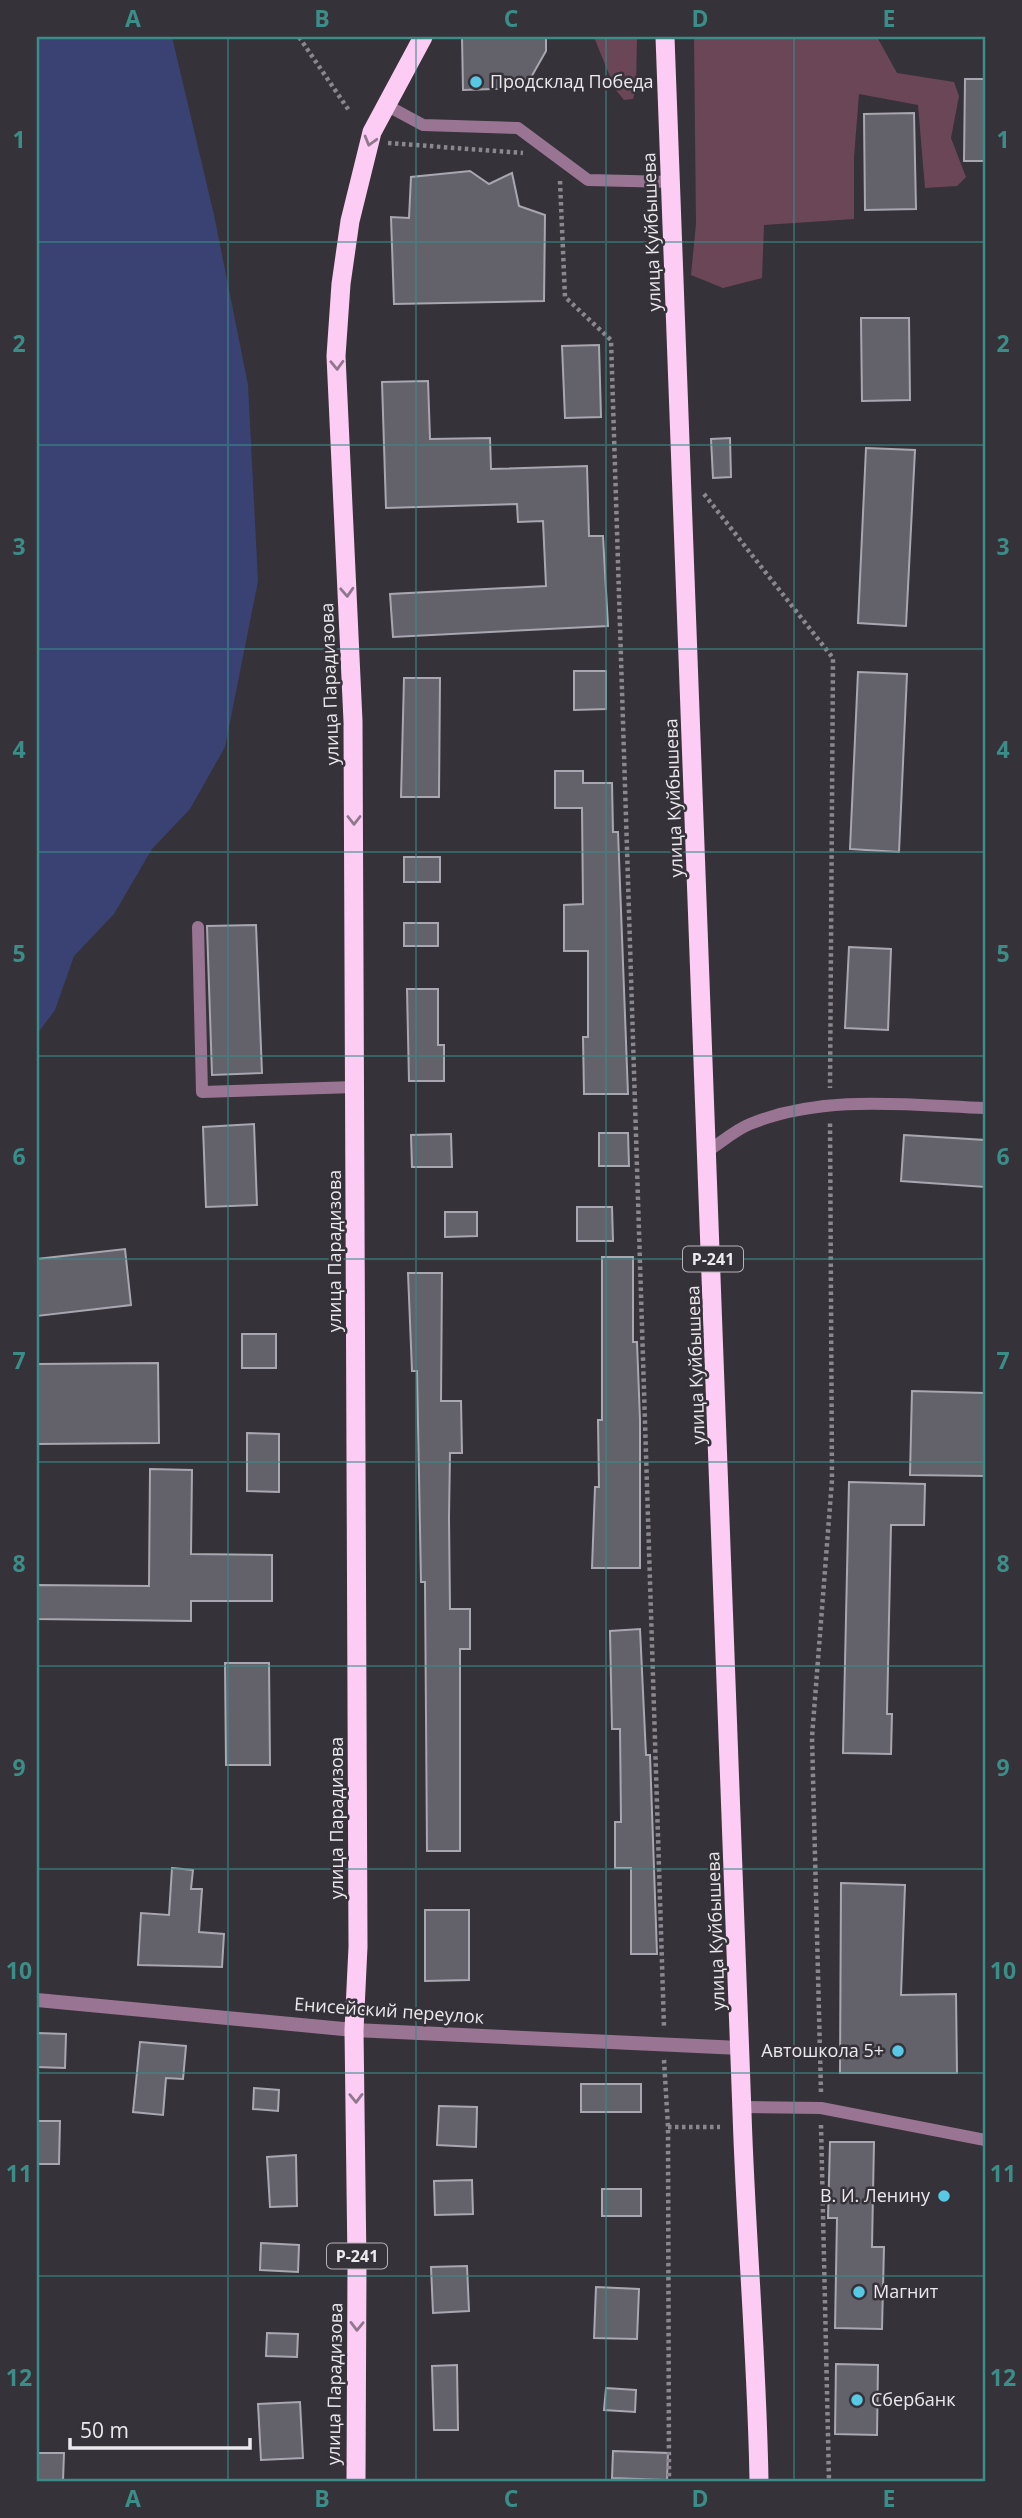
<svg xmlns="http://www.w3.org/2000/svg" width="1022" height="2518" viewBox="0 0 1022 2518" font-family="'Open Sans',sans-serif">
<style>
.green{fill:#6b4657}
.water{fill:#3a4273}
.building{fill:#63616a;stroke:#a8a6b0;stroke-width:2}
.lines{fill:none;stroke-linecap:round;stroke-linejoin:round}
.path{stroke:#8b878e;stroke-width:4.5;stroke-dasharray:3.5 3.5;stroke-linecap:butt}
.service{stroke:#997493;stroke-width:12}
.minor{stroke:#997493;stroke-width:14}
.trunk{stroke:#fcccf4;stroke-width:19}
.oneway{stroke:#8f778d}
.grid{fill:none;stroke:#3b8d88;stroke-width:2;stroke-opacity:0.55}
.poi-dot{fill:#58c9e4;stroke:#363239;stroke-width:2.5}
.labels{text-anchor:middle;stroke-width:5;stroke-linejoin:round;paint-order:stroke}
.shield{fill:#363239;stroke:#b5b2b8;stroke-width:2}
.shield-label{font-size:16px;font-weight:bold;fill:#ece9ee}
.poi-label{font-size:18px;fill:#ece9ee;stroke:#363239;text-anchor:start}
.street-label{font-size:18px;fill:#ece9ee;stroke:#363239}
.neatline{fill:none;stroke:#3b8d88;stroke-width:2.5}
.grid-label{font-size:23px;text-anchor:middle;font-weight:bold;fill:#3b8d88}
</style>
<rect width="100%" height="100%" fill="#363239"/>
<g class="green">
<polygon points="594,37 637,37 636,87 633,99 624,100 615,89"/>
<polygon points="694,37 877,37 897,73 954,82 959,96 951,138 966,177 957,186 925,188 918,105 859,94 854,157 854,219 764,225 762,278 723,288 691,275 696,224"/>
</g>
<polygon class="water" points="37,37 172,37 214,215 248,385 258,581 225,747 190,809 152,849 114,914 74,956 55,1010 37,1034"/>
<g class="building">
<polygon points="462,37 546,37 546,51 525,88 463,90"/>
<polygon points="965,79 985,79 985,161 964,161"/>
<polygon points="914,113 916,209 865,210 864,114"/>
<polygon points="470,171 489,184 512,173 519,206 545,215 544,301 394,304 391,217 409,218 411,177"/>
<polygon points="861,318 909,318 910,400 862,401"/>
<polygon points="599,345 601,417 565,418 562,346"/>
<polygon points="428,381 430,439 490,438 491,469 587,466 589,536 603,536 608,626 393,637 390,594 546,586 543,521 518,522 517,504 386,508 382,382"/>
<polygon points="730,438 731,477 713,478 711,439"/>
<polygon points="866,448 915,450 906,626 858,623"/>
<polygon points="574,671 606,671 606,709 574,710"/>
<polygon points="858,672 907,674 899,852 850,849"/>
<polygon points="404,678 440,678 439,797 401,797"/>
<polygon points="555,771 583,771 583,783 612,783 613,832 618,832 628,1094 584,1094 583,1037 588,1037 588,951 564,951 564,905 583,904 582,808 555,808"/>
<rect x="404" y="857" width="36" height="25"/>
<rect x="404" y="923" width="34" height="23"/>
<polygon points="256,925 262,1073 212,1075 207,926"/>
<polygon points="849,947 891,949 888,1030 845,1028"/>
<polygon points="407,989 438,989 438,1045 444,1045 444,1081 409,1081"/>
<polygon points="254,1124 257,1205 206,1207 203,1127"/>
<polygon points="599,1133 628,1133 629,1166 599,1166"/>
<polygon points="451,1134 452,1167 412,1167 411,1135"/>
<polygon points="904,1135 985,1140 985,1187 901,1181"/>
<polygon points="577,1207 612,1207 613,1241 577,1241"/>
<polygon points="445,1212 477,1212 477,1236 445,1237"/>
<polygon points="125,1249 131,1305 37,1316 37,1259"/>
<polygon points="602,1257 633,1257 633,1342 637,1342 640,1420 640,1568 592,1568 595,1487 599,1487 598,1420 602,1420"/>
<polygon points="408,1273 442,1273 441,1401 461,1401 462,1453 450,1453 449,1517 450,1609 470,1609 470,1649 460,1649 460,1851 427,1851 425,1582 421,1582 417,1371 412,1371"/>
<rect x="242" y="1334" width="34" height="34"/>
<polygon points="158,1363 159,1443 37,1444 37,1364"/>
<polygon points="912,1391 985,1393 985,1476 910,1475"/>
<polygon points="247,1433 279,1434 279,1492 247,1491"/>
<polygon points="150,1469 192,1470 191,1554 272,1555 272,1601 191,1601 191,1621 37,1619 37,1585 149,1586"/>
<polygon points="849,1482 925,1484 924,1525 891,1525 887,1714 892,1714 891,1754 843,1753"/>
<polygon points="640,1629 646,1755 650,1755 657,1954 631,1954 631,1868 615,1868 615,1822 621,1822 620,1729 612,1729 610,1631"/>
<polygon points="225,1663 269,1663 270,1765 226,1765"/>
<polygon points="172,1868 193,1870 191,1889 202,1889 199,1932 224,1934 222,1967 138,1965 141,1913 169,1915"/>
<polygon points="841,1883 905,1885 901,1995 956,1994 957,2073 840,2073"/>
<polygon points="425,1910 469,1910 469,1980 425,1981"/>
<polygon points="37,2033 66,2034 65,2068 37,2067"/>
<polygon points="140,2042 186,2046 183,2079 166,2078 163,2115 133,2112"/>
<rect x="581" y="2084" width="60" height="28"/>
<polygon points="254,2088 279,2090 278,2111 253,2109"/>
<polygon points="439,2106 477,2107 476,2147 437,2145"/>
<polygon points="37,2121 60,2121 59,2164 37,2164"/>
<polygon points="830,2142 874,2142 872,2247 884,2247 882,2329 835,2328 837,2218 828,2218"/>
<polygon points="296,2155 297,2206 270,2207 267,2157"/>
<polygon points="472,2180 473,2214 435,2215 434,2181"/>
<rect x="602" y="2189" width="39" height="27"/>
<polygon points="261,2243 299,2245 298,2272 260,2270"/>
<polygon points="467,2266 469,2311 433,2313 431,2267"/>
<polygon points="596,2287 639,2289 637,2339 594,2338"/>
<polygon points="267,2333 298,2334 297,2357 266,2356"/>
<polygon points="836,2364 878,2365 877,2435 835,2434"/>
<polygon points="457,2365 458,2430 434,2430 432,2366"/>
<polygon points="606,2388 636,2390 635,2412 604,2410"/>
<polygon points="300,2402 303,2458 261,2460 258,2404"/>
<polygon points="613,2451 668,2453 667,2480 612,2478"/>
<polygon points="37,2453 64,2453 63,2481 37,2481"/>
</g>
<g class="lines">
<g class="path">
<polyline points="299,37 350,112"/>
<polyline points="388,143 523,153"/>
<polyline points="560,181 565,297 611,340 664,2027"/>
<polyline points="704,494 833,658 830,1088"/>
<polyline points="664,2060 668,2127 669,2481"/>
<polyline points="821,2092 812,1737 832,1480 830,1121"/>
<polyline points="821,2125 829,2481"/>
<polyline points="668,2127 720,2127"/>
</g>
<g class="service">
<polyline points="386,105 423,125 518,128 588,180 671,182"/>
<polyline points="198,927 202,1092 355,1087"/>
<path d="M709,1150C722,1142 735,1130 750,1124C823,1094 908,1105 985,1108"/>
<polyline points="742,2107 821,2108 985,2140"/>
</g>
<polyline class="minor" points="37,2000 354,2030 740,2048"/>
<g class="trunk">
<path d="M665,37C693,729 720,1421 742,2113C746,2236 757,2358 759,2481"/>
<polyline points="356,2481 357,2264 354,2030 358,1947 353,721 336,356 341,284 350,221 372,132 423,37"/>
</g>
</g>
<defs><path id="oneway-chevron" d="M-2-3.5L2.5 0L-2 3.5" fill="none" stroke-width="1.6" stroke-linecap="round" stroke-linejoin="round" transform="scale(1.75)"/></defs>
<g class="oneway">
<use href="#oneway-chevron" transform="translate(370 141) rotate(106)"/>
<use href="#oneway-chevron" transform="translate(337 365) rotate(88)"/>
<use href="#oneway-chevron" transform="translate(347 592) rotate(87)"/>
<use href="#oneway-chevron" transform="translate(354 820) rotate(90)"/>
<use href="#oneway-chevron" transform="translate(356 2098) rotate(89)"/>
<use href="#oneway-chevron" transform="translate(357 2326) rotate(91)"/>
</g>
<path class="grid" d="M228,37V2481M416,37V2481M606,37V2481M794,37V2481M37,242H985M37,445H985M37,649H985M37,852H985M37,1056H985M37,1259H985M37,1462H985M37,1666H985M37,1869H985M37,2073H985M37,2276H985"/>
<g class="poi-dot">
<circle cx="476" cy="82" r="7"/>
<circle cx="898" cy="2051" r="7"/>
<circle cx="944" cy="2196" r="7"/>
<circle cx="859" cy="2292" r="7"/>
<circle cx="857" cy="2400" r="7"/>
</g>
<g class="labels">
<g class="shield">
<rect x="683" y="1246.5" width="60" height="25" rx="5"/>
<rect x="327" y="2243.5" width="60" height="25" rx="5"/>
</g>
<g class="shield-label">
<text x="713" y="1265">Р-241</text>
<text x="357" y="2262">Р-241</text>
</g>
<g class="poi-label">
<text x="490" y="88">Продсклад Победа</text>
<text x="884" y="2057" text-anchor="end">Автошкола 5+</text>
<text x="930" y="2202" text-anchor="end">В. И. Ленину</text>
<text x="873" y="2298">Магнит</text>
<text x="871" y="2406">Сбербанк</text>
</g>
<g class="street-label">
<text transform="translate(652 232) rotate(-92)" y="6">улица Куйбышева</text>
<text transform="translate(330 684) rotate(-92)" y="6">улица Парадизова</text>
<text transform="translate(674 798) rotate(-92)" y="6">улица Куйбышева</text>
<text transform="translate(335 1251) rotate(-90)" y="6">улица Парадизова</text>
<text transform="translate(696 1365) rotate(-92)" y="6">улица Куйбышева</text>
<text transform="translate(337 1818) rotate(-90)" y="6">улица Парадизова</text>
<text transform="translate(716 1931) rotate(-92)" y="6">улица Куйбышева</text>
<text transform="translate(389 2011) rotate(4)" y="6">Енисейский переулок</text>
<text transform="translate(335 2384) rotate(-89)" y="6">улица Парадизова</text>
</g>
</g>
<rect width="1022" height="2518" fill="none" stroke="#363239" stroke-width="77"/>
<path d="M70 2438v10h180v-10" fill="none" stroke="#ece9ee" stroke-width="3.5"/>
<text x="80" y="2438" font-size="21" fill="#ece9ee" stroke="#363239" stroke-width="5" paint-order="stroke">50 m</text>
<rect x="38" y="38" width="946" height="2442" class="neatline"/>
<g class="grid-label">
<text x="133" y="27">A</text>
<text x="322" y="27">B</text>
<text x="511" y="27">C</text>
<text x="700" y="27">D</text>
<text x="889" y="27">E</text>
<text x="19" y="148">1</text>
<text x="1003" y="148">1</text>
<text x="19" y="352">2</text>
<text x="1003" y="352">2</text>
<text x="19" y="555">3</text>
<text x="1003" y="555">3</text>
<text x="19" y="758">4</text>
<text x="1003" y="758">4</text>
<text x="19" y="962">5</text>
<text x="1003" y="962">5</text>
<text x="19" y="1165">6</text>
<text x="1003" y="1165">6</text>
<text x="19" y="1369">7</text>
<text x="1003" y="1369">7</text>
<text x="19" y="1572">8</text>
<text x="1003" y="1572">8</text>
<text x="19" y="1776">9</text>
<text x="1003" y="1776">9</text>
<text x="19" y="1979">10</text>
<text x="1003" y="1979">10</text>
<text x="19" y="2182">11</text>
<text x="1003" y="2182">11</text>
<text x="19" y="2386">12</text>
<text x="1003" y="2386">12</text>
<text x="133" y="2507">A</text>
<text x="322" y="2507">B</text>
<text x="511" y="2507">C</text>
<text x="700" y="2507">D</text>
<text x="889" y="2507">E</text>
</g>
</svg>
